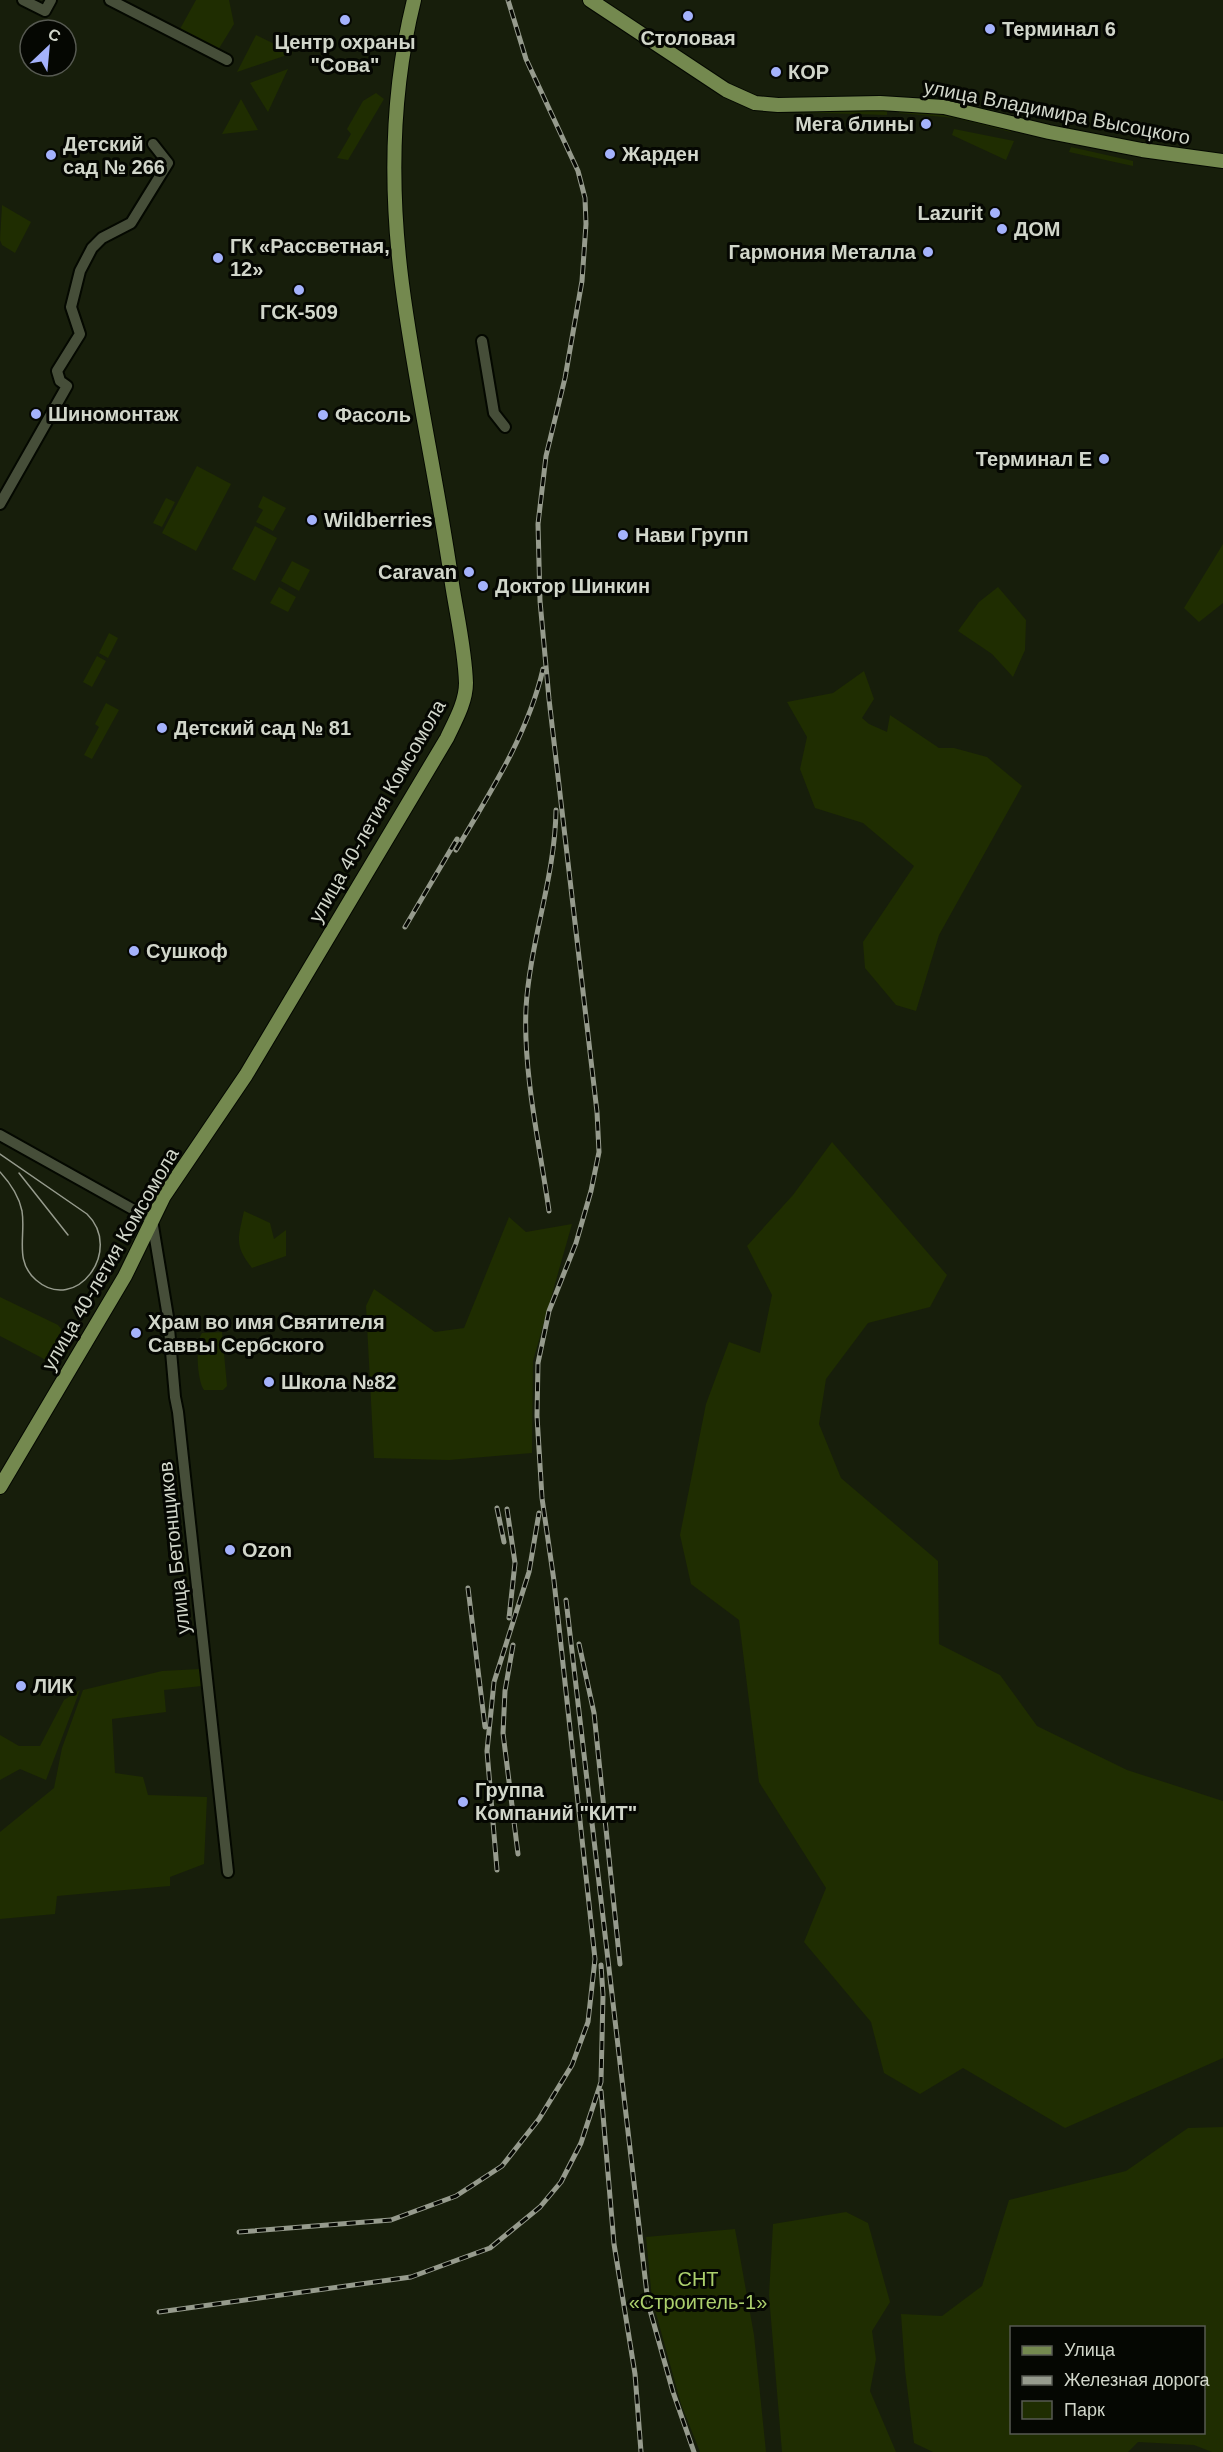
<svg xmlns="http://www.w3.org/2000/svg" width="1223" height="2452" viewBox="0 0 1223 2452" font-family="Helvetica,sans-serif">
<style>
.green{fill:#1f2d01;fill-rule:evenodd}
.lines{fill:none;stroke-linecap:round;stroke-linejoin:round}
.minor-casing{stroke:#040800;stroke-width:14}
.major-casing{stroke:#040800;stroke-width:16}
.minor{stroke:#464e39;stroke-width:10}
.major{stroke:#74894f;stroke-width:14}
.tram{stroke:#969b8d;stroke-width:1.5}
.rail-casing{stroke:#969b8d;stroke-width:5}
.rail{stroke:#050702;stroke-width:3;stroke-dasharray:9;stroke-linecap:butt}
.poi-dot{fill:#a4b2fc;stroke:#050702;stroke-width:2}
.labels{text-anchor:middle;stroke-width:6;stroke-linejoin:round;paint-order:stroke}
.poi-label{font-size:20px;font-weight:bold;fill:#d1d6ca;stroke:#050702;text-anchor:start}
.street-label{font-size:20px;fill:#d1d6ca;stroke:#050702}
.park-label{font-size:20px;fill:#acd06d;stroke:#050702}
</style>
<rect width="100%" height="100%" fill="#171e0b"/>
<g class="green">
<polygon points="196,0 229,0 234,24 218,50 180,29"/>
<polygon points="256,35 293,53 237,72"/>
<polygon points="288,69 268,112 250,83"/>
<polygon points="376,93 384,99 348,160 337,158 351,134 347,129 363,101"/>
<polygon points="241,99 258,130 222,134"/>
<polygon points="793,106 887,108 887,115 792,112"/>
<polygon points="899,109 945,111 1012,127 1011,132 955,118 899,113"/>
<polygon points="954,129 1014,141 1006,160 952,135"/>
<polygon points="1071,147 1133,161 1133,166 1069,152"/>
<polygon points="2,205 31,222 15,253 2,245 0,240"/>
<polygon points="197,466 231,484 196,551 162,533"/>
<polygon points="263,496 286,508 273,531 256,522 263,510 258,507"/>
<polygon points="166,498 175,502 162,527 153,523"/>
<polygon points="255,526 277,538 255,581 232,569"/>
<polygon points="1223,544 1223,603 1199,622 1184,608"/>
<polygon points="292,561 310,570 299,591 281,581"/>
<polygon points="279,587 296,597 288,612 270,603"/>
<polygon points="998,587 1026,620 1025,650 1013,677 992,654 958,631 979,602"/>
<polygon points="109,633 118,638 108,658 99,653"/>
<polygon points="97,656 106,661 92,687 83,682"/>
<polygon points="864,671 874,699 862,718 869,724 887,732 890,715 939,748 954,748 987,757 1022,786 939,935 916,1011 896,1005 865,968 863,942 914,866 863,823 815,808 800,769 807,737 787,702 833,693"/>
<polygon points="106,703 119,710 92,759 84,755 99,727 95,724"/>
<polygon points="832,1142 947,1275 930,1307 868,1323 826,1379 819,1424 841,1478 938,1561 939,1644 1000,1675 1037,1726 1127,1770 1223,1801 1223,2058 1065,2128 963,2068 920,2094 884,2073 871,2022 804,1942 826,1888 759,1782 739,1620 691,1584 680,1535 706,1404 729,1342 760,1353 772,1295 747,1246 793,1195"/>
<path d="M244,1211L270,1223L274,1239L286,1230V1256L252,1268C234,1245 238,1239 244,1211Z"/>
<polygon points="509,1217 526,1232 572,1224 533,1361 532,1453 449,1460 374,1458 366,1306 374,1289 435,1332 464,1328"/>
<polygon points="0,1297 58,1325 62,1330 61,1339 49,1359 44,1359 0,1336"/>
<path d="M222,1332L227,1386L223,1390H204C197,1381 195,1343 202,1333Z"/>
<polygon points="200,1669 202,1686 164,1690 166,1712 112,1719 115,1773 143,1777 148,1795 207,1797 204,1864 170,1877 170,1886 57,1896 55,1914 0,1919 0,1832 54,1788 62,1748 83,1690 162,1671"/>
<polygon points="80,1690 46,1780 20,1769 0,1780 0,1735 19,1746 40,1746 64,1700"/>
<path d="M1223,2127V2452H1212L1194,2445L1138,2442L1128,2452H933L914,2443L905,2370L901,2314L942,2316L982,2286L1009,2200L1126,2171L1188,2128ZM1012,2328H1204V2432H1012Z"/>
<polygon points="846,2212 868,2223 890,2302 872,2331 876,2359 870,2391 896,2452 782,2452 769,2295 773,2224"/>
<polygon points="735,2229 754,2335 766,2452 700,2452 681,2404 652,2299 646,2237"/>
</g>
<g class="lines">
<g class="minor-casing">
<g id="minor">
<polyline points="23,0 45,11 51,0"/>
<polyline points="110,0 227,60"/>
<polyline points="482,341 494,413 505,427"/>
<polyline points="0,504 67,386 60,381 57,371 80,334 71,307 80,271 92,248 102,238 131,223 168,163 153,144"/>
<polyline points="0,1135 152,1220 168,1317 175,1397 178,1412 228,1872"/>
</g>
</g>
<g class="major-casing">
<g id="major">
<polyline points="590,0 726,90 755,103 778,105 880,103 944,107 1049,132 1142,150 1223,161"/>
<path d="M0,1487L125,1276L164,1196L246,1075L447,738C455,721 466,702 466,683C465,650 457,616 452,584C438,484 415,385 402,284C390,190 391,92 414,0"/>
</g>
</g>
<use href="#minor" class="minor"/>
<use href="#major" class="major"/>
<g class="tram">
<path d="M0,1154L87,1214C124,1250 76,1315 36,1280C14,1261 26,1236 22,1211C19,1196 11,1184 0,1172"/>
<polyline points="19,1173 68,1235"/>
</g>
<g class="rail-casing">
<g id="rail">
<path d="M456,850C490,793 528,734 543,669"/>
<polyline points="405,927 457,839"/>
<path d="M549,1211C540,1147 523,1073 526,1008C530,941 555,878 556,810"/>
<polyline points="497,1508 504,1542"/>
<polyline points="507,1509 515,1563 509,1618"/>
<polyline points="468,1588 485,1727"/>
<polyline points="566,1600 648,2303 673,2392 694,2452"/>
<polyline points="579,1644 594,1713 620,1964"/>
<polyline points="513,1645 505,1691 503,1733 518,1854"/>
<polyline points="497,1870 487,1751 494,1682 529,1572 539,1513"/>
<polyline points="601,2091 614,2244 635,2374 641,2452"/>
<polyline points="239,2232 391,2220 456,2196 502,2166 539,2119 572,2065 588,2022 595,1959 554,1581 542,1498 537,1416 538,1363 549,1311 576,1243 591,1191 599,1152 597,1112 549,699 540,601 538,524 546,456 565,378 582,281 586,224 585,198 578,171 526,59 508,0"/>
<polyline points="159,2312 411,2277 490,2248 540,2207 561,2182 581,2143 601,2082 603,1995 601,1965"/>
</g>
</g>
<use href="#rail" class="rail"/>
</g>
<g class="poi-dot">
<circle cx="688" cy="16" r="6"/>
<circle cx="345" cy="20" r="6"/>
<circle cx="990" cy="29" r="6"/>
<circle cx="776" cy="72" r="6"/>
<circle cx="926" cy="124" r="6"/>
<circle cx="610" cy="154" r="6"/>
<circle cx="51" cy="155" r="6"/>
<circle cx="995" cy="213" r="6"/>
<circle cx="1002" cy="229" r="6"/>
<circle cx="928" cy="252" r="6"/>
<circle cx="218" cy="258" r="6"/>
<circle cx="299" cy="290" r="6"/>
<circle cx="36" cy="414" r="6"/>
<circle cx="323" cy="415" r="6"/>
<circle cx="1104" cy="459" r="6"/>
<circle cx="312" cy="520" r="6"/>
<circle cx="623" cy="535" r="6"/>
<circle cx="469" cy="572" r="6"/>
<circle cx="483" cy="586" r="6"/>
<circle cx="162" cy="728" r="6"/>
<circle cx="134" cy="951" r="6"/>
<circle cx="136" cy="1333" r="6"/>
<circle cx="269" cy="1382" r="6"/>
<circle cx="230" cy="1550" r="6"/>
<circle cx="21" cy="1686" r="6"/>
<circle cx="463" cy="1802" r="6"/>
</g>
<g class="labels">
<g class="poi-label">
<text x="1002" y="36">Терминал 6</text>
<text x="688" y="45" text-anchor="middle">Столовая</text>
<text x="345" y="49" text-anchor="middle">Центр охраны<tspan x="345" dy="23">"Сова"</tspan></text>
<text x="788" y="79">КОР</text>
<text x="914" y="131" text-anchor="end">Мега блины</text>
<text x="63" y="151">Детский<tspan x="63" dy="23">сад № 266</tspan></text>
<text x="622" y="161">Жарден</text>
<text x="983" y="220" text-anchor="end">Lazurit</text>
<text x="1014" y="236">ДОМ</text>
<text x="230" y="253">ГК «Рассветная,<tspan x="230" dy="23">12»</tspan></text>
<text x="916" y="259" text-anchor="end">Гармония Металла</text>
<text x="299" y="319" text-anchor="middle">ГСК-509</text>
<text x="48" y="421">Шиномонтаж</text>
<text x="335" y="422">Фасоль</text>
<text x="1092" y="466" text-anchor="end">Терминал Е</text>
<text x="324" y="527">Wildberries</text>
<text x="635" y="542">Нави Групп</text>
<text x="457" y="579" text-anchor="end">Caravan</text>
<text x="495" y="593">Доктор Шинкин</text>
<text x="174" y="735">Детский сад № 81</text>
<text x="146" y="958">Сушкоф</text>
<text x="148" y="1329">Храм во имя Святителя<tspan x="148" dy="23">Саввы Сербского</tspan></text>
<text x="281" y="1389">Школа №82</text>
<text x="242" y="1557">Ozon</text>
<text x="33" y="1693">ЛИК</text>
<text x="475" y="1797">Группа<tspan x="475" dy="23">Компаний "КИТ"</tspan></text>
</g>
<g class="street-label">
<text transform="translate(1057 112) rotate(11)" y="7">улица Владимира Высоцкого</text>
<text transform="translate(377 811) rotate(-60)" y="7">улица 40-летия Комсомола</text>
<text transform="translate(110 1259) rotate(-60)" y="7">улица 40-летия Комсомола</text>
<text transform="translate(174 1548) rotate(-96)" y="7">улица Бетонщиков</text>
</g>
<g class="park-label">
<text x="698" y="2286">СНТ<tspan x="698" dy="23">«Строитель-1»</tspan></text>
</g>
</g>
<rect x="1010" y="2326" width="195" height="108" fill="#050702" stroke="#575a52" stroke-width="1.5"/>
<rect x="1022" y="2346" width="30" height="9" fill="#74894f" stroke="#575a52" stroke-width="1.5"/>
<text x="1064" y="2356" font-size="18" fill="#d1d6ca">Улица</text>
<rect x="1022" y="2376" width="30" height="9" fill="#969b8d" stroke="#575a52" stroke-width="1.5"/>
<text x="1064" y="2386" font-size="18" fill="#d1d6ca">Железная дорога</text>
<rect x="1022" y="2401" width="30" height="18" fill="#1f2d01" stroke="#575a52" stroke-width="1.5"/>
<text x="1064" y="2416" font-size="18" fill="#d1d6ca">Парк</text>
<g transform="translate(48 48) rotate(26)"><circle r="28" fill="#050702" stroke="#575a52" stroke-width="1.5"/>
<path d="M0-4.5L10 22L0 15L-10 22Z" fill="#a4b2fc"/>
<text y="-9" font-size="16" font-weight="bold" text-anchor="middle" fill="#d1d6ca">С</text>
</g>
</svg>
